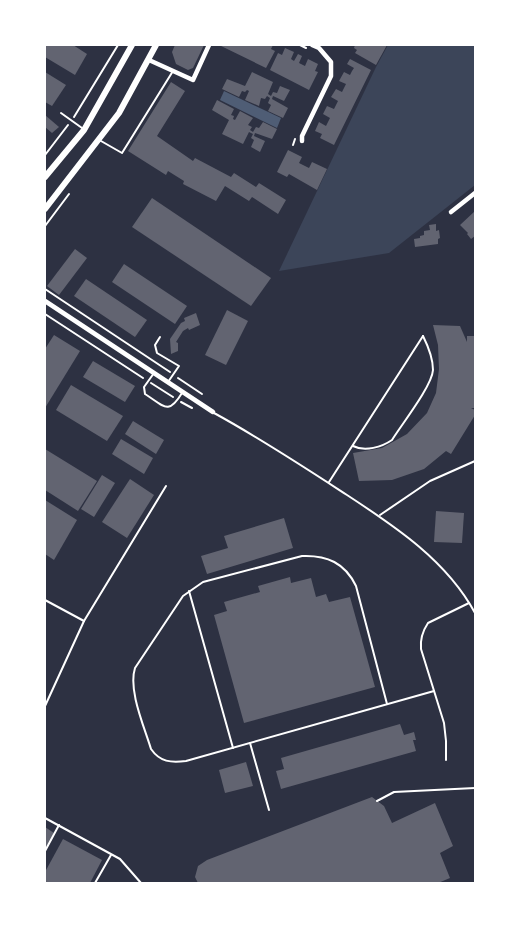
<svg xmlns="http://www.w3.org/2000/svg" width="520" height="928" viewBox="0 0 520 928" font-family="Montserrat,sans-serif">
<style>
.green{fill:#3c4559}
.water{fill:#4f5d75}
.building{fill:#626471}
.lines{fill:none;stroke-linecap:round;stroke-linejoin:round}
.path{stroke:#fff;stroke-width:2}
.service{stroke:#fff;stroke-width:2}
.minor{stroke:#fff;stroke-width:4.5}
.primary{stroke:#fff;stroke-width:6}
</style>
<rect width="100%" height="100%" fill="#2d3142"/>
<polygon class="green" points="388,45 475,45 475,185 389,253 279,271 376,67"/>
<polygon class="water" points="224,91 281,118 277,128 220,100"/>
<g class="building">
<polygon points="45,45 73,45 87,54 75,75 45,57"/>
<polygon points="175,45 204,45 193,68 188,70 176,64 172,52"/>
<polygon points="219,45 273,45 271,49 275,51 266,68"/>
<polygon points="355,45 387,45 376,65 355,53 357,50 354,48"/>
<polygon points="285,48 294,52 291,59 294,61 298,54 302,56 299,63 305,66 308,59 318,64 315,71 318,72 309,90 270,70 278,53 282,55"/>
<polygon points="350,59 371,70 334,145 320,138 322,134 315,131 319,122 326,126 330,118 323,114 327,106 334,109 338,101 331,97 336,89 342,92 346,84 339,81 344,72 350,75 352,71 354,68 347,64"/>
<polygon points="45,72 66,85 52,106 45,102"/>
<polygon points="252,72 273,82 268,94 271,96 273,92 277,93 280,86 290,90 284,101 273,96 272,99 288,108 283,118 268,111 271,105 268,103 270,98 267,96 265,99 261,98 259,106 245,100 249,91 247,90 245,92 242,91 239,97 222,89 227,79 245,86"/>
<polygon points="171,82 185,91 157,136 193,161 195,158 231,177 234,173 256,187 259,183 286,200 278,214 252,197 249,201 225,186 216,201 183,184 184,181 168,171 166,175 128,151"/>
<polygon points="217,100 234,109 231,115 234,116 233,119 235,120 240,111 253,118 248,125 252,127 250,130 253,132 256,127 259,128 263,122 277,129 272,139 255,133 254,136 265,141 260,152 251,147 254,140 251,138 253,134 249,132 243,144 222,134 229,120 212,110"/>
<polygon points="45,115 59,127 52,133 45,127"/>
<polygon points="288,150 302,157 299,163 309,168 312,162 327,169 317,190 289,174 287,177 277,172"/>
<polygon points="152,198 271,278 251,306 132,227"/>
<polygon points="475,211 475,236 471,239 467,234 468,233 460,225"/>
<polygon points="436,224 436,231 439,230 440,238 438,239 438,244 415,247 414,239 420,238 420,236 424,235 424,231 430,230 429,225"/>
<polygon points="75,249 87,258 59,295 47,286"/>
<polygon points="124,264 187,306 175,324 112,282"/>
<polygon points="86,279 147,320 135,337 74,296"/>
<polygon points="227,310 248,321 226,365 205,355"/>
<polygon points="196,313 200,325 189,330 188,328 183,331 176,342 178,343 178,351 171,354 170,339 181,323 185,321 184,318"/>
<polygon points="433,325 460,326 467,342 467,336 475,336 475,408 471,408 475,410 475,415 451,454 446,451 424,469 392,480 359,481 353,453 382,448 407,434 427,413 436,393 439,369 438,345"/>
<polygon points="54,335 80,351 45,408 45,349"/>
<polygon points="93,361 135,386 125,402 83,377"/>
<polygon points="71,385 123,416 107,441 56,410"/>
<polygon points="133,421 164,440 156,454 125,434"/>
<polygon points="121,439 153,458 144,474 112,454"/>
<polygon points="45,449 97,481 78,511 45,490"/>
<polygon points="102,475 115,483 94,517 81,509"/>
<polygon points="130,479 154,495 127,538 102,522"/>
<polygon points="45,500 77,520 54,560 45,554"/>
<polygon points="436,511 464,513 462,543 434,542"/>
<polygon points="284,518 293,548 207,574 201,556 228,548 224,536"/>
<polygon points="290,577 291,583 311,578 316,597 326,594 329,602 350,597 375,687 244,723 214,615 227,611 224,602 260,592 258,586"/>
<polygon points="400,724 404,735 414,732 416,740 413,740 416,751 281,789 276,771 284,769 281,758"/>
<polygon points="246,762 253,786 225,793 219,770"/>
<polygon points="372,797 384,806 392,823 435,803 453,846 440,853 450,878 438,883 198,883 195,877 198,866 207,860"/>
<polygon points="45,827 54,833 45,850"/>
<polygon points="63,839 102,860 90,883 45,883 45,872"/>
</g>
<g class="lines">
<g class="path">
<polyline points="300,45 306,48"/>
<polyline points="74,117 118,45"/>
<polyline points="293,145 295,139"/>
<polyline points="45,155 68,125"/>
<polyline points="45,226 69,194"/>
<polyline points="45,289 170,372"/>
<polyline points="45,314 143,378"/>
<polyline points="178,378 202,394"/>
<polyline points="151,383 173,397"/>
<polyline points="181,402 192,408"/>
</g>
<g class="service">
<polyline points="61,113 82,128"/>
<polyline points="101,141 122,153 173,71"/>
<polyline points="160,337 155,345 157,353 179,366 168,382"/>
<path d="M154,373L144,387L145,394C164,406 168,416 182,393"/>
<path d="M214,413C260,438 304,467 347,495C396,527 447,561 475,613"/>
<path d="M353,446C365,452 382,447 392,440C402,424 432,386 433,370C433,359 428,346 423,336"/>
<polyline points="329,482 423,336"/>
<polyline points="380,515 430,481 475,461"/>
<polyline points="189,591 233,748"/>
<polyline points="45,600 84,621"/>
<path d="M387,704L356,586C345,563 327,555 302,556L203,582L183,596L135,668C128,690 144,726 151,749C160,762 171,763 186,761L434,691"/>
<polyline points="45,706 84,621 166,486"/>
<polyline points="250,743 269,810"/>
<path d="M446,760V741L444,723L421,649C420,639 422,632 428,623L469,603"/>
<polyline points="377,801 394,792 475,788"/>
<polyline points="45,818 120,859 141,883"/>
<polyline points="45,851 59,825"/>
<polyline points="95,883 111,855"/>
</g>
<g class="minor">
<polyline points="149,60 193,80 209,45"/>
<polyline points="302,141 302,136 331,76 331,62 319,48 312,45"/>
<polyline points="451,212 475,193"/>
<polyline points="45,301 213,412"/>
</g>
<g class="primary">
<polyline points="45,177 84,130 132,45"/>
<polyline points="45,209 119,113 156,45"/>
</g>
</g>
<rect width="520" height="928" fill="none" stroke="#ffffff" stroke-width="92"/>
</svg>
